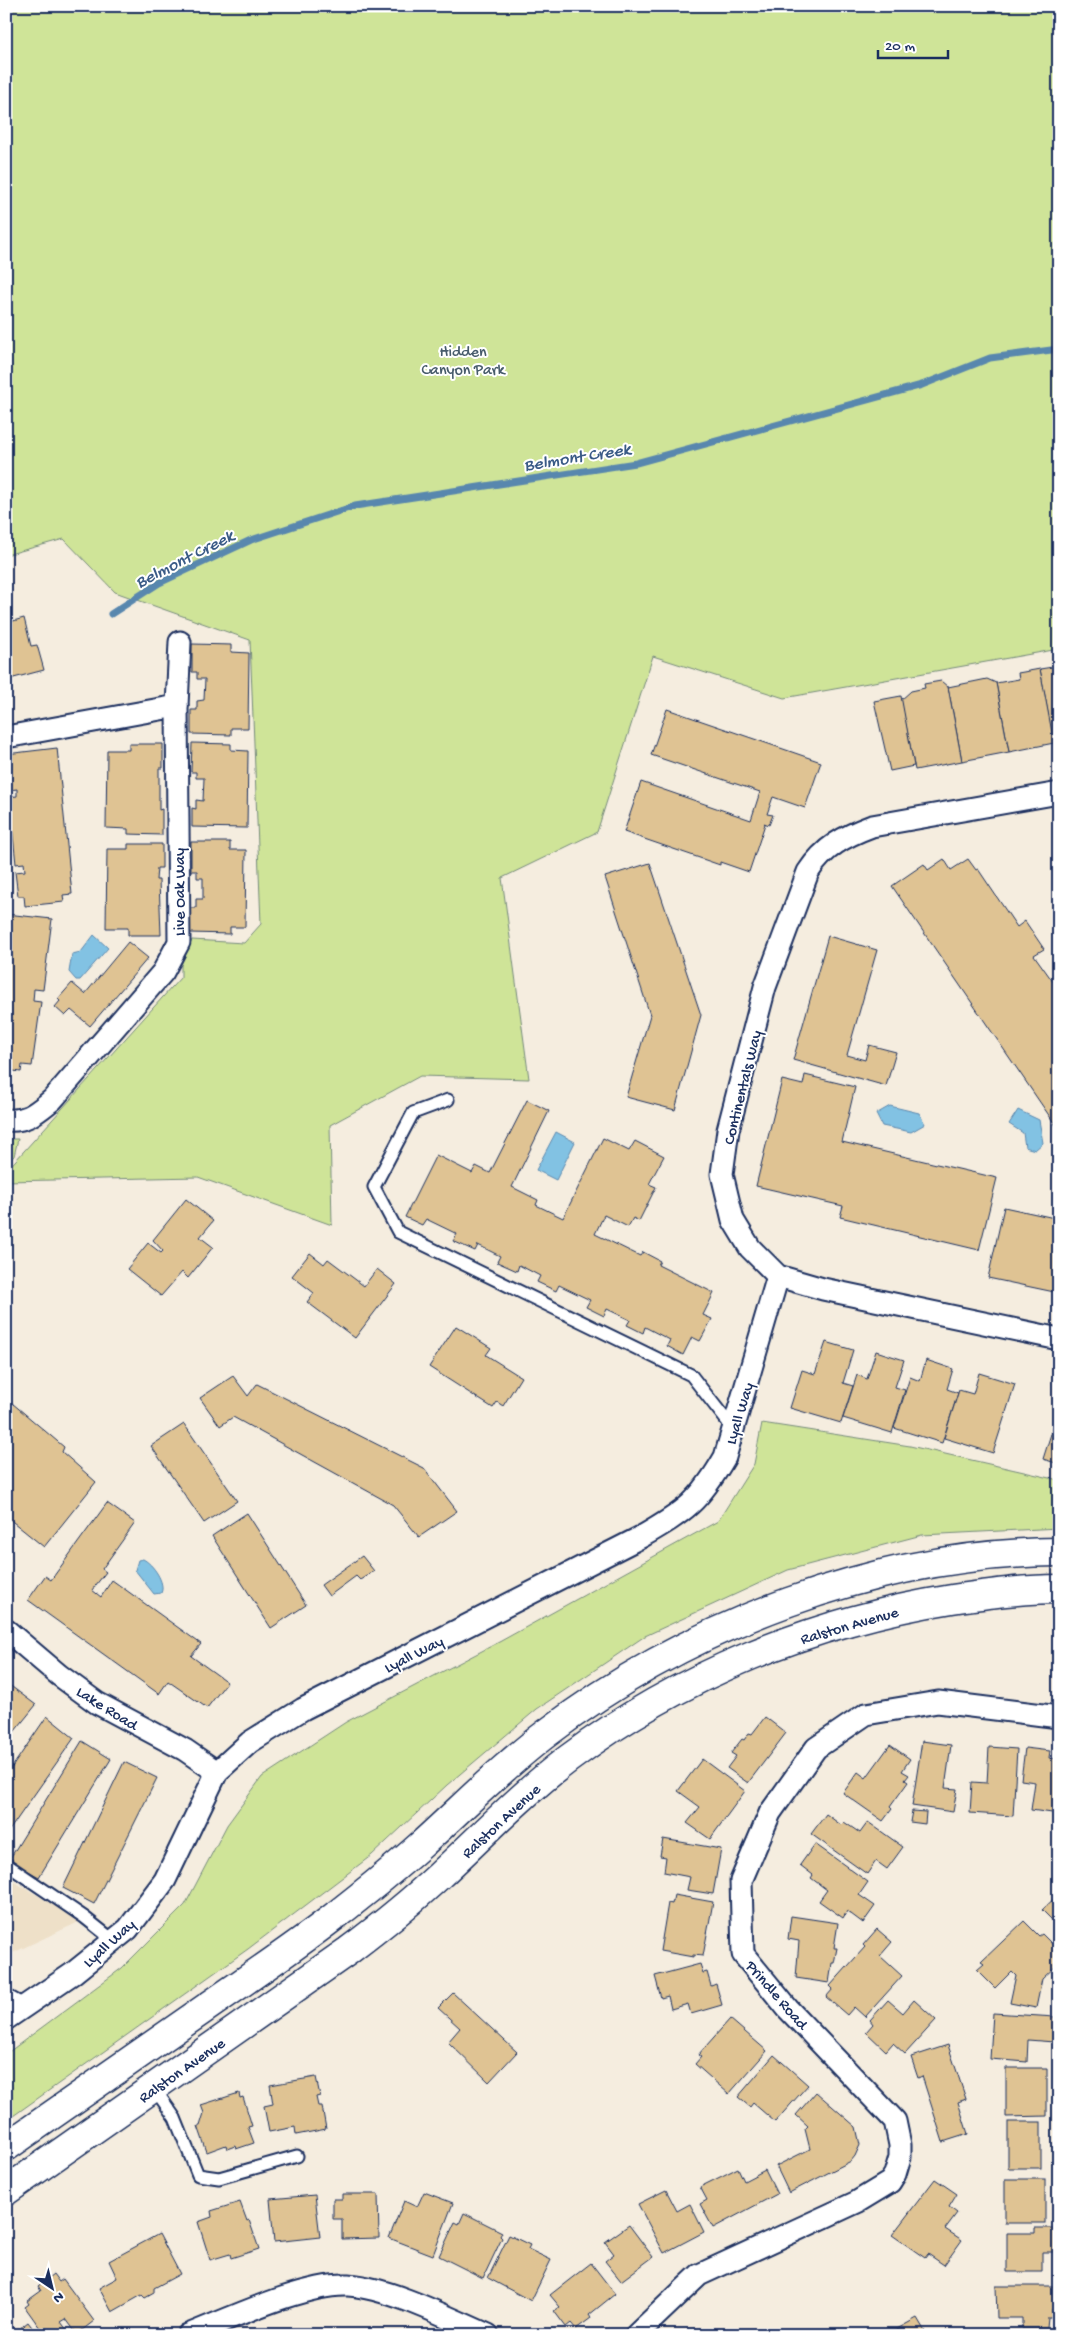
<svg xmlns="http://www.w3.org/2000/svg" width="1065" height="2341" viewBox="0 0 1065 2341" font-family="'Gochi Hand',sans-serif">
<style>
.built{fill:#eee0c8}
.green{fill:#cfe498;stroke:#758a7b}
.water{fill:#82c2e3;stroke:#5987ae}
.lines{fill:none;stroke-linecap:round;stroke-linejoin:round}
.stream{stroke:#5987ae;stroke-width:7}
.building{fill:#dfc393;stroke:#1b2f5e}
.lane-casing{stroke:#1b2f5e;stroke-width:15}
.street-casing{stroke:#1b2f5e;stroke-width:25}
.secondary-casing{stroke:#1b2f5e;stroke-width:31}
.lane{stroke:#fff;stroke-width:11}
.street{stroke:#fff;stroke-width:21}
.secondary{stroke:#fff;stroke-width:28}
.labels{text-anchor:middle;stroke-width:4;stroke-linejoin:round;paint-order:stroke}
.park-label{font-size:16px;fill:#485c6c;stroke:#fff}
.street-label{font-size:16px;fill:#1b2f5e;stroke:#fff}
.water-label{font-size:18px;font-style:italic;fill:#3a5b86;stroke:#fff}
</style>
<rect width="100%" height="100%" fill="#f5eddf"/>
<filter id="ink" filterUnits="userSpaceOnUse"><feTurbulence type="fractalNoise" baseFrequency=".02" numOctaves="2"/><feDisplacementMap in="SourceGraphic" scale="10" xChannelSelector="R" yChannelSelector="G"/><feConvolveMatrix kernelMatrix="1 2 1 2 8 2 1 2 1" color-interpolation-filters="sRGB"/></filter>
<g filter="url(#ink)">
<polygon class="built" points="6,1877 81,1921 6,1956"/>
<g class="green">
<polygon points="6,6 1059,6 1059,649 784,698 653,656 597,832 502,878 529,1079 420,1076 330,1125 332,1225 198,1177 6,1181 6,1171 181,977 181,965 192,940 244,943 261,924 250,640 115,592 64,539 6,555"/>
<polygon points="6,1139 18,1139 14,1156 6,1164"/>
<polygon points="762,1423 910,1446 1059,1480 1059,1528 922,1535 788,1570 645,1636 537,1709 447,1785 372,1855 248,1949 6,2121 6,2054 122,1968 185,1905 227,1825 262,1777 346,1722 501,1641 718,1521 754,1464"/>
</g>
<g class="water">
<polygon points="94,935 108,948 80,980 76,980 69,972 72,954 81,952"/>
<polygon points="890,1106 919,1113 925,1124 911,1132 882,1126 876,1114"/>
<polygon points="1018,1110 1039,1120 1043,1143 1035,1150 1025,1147 1023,1133 1009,1124"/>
<polygon points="556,1132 575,1142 556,1180 536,1170"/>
<path d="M143,1559C153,1564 166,1583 161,1593L154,1594L135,1570L138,1560Z"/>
</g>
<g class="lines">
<polyline class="stream" points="111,614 159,583 251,540 355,506 636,463 922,385 990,358 1059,349"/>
</g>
<g class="building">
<polygon points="24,618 31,646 37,645 44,670 6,680 6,623"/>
<polygon points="192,644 231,645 231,652 249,653 248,728 231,728 231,735 191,734 191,710 197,710 197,701 204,700 205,679 197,679 197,672 192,672"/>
<polygon points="1059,666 1059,746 1054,746 1040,669"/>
<polygon points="1040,669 1054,743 1009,752 996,683 1019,679 1018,673"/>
<polygon points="987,679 996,683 1009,752 962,761 948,687"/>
<polygon points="941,681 948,687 962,761 915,770 901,700 911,691 925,688 924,684"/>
<polygon points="901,696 914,766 890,771 874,701"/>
<polygon points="667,709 821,762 805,808 773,797 767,814 773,815 769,825 764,823 765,824 749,872 720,862 720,865 624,832 641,782 751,820 760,792 651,755"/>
<polygon points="192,743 231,744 231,750 248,751 247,828 192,827 192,808 196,809 196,800 203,801 204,778 196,778 196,772 191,772"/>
<polygon points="129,744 163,744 163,768 159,768 159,810 162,809 162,835 128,834 128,829 106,828 107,750 129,750"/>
<polygon points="57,748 72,894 63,895 64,902 25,906 24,896 18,896 15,872 25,871 24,863 16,864 9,797 17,796 17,789 9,790 6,754"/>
<polygon points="191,842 230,842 230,850 246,850 245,927 230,927 230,934 190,933 190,908 196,908 196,899 203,899 203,878 197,878 197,871 191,871"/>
<polygon points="128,844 162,844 162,868 157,868 156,880 159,880 161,935 128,935 128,928 106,928 107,849 128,849"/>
<polygon points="944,859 951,870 968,859 976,870 978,869 1017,927 1025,921 1044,949 1034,955 1059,990 1059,1130 892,886 924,864 928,870"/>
<polygon points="650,863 701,1015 675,1110 626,1097 650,1015 605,877"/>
<polygon points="6,914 52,919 43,990 34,989 33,1001 41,1002 32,1066 22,1065 21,1072 6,1070"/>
<polygon points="828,936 877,950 847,1055 865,1060 869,1045 896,1052 886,1086 793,1060"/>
<polygon points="128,942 148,958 90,1026 71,1010 65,1016 55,1007 60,1001 58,999 72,983 85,994"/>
<polygon points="805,1075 855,1087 842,1142 997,1178 979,1250 840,1217 843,1206 756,1186 782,1080 803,1085"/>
<polygon points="527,1100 549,1111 512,1187 538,1200 536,1205 563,1218 603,1138 629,1151 635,1141 664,1156 649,1184 656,1187 639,1221 633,1218 628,1227 604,1215 595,1234 640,1256 643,1252 660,1261 658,1265 714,1293 703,1315 712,1319 700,1341 692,1337 683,1355 667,1346 670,1340 645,1327 643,1333 627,1325 630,1320 607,1309 604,1316 586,1307 590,1300 559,1285 556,1291 537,1282 540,1276 519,1265 517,1271 497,1262 500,1256 478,1245 475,1251 453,1241 457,1234 426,1219 422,1225 405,1217 436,1155 472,1173 476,1166 490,1173"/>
<polygon points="186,1199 213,1221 200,1237 213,1247 188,1278 182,1272 161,1296 127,1269 148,1243 161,1253 163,1251 153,1240"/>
<polygon points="1004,1207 1059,1219 1059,1293 988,1278"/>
<polygon points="310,1253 324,1264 328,1259 364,1286 377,1269 396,1284 355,1338 307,1302 314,1293 292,1276"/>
<polygon points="456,1326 491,1348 486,1355 521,1377 503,1406 497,1402 493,1408 429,1367"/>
<polygon points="826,1342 853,1350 843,1383 853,1386 841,1423 790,1408 802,1370 815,1374"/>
<polygon points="876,1351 904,1360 895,1387 905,1390 892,1433 843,1418 857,1375 867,1379"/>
<polygon points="926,1360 953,1369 947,1389 958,1393 942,1443 894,1428 910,1377 920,1381"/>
<polygon points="979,1373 1015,1384 993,1453 944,1438 959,1390 973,1394"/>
<polygon points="233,1376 248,1396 257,1384 424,1468 457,1511 419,1537 393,1505 233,1417 220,1426 200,1398"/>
<polygon points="12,1403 64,1447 62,1452 96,1482 44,1547 8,1518 6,1520 6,1411"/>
<polygon points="1056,1418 1059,1419 1059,1464 1043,1459"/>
<polygon points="184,1424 237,1501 204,1523 151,1446"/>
<polygon points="107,1503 135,1523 102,1569 106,1572 92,1590 101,1597 112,1580 201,1644 191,1656 227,1682 207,1708 168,1681 159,1694 28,1600 45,1576 51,1580"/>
<polygon points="247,1513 306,1605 271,1628 212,1536"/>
<polygon points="362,1556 374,1571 360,1580 356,1576 329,1596 321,1585"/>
<polygon points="8,1684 36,1705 6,1742 6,1686"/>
<polygon points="47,1716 74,1738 6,1835 6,1776"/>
<polygon points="765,1717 786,1733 748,1783 727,1768 736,1756 731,1753 742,1739 744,1740 749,1733 752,1734"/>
<polygon points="82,1741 111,1759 39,1877 9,1860"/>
<polygon points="922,1741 951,1745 945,1788 957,1789 953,1812 912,1806"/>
<polygon points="890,1745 910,1759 902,1771 909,1775 905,1780 908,1782 890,1807 892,1809 883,1821 843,1793 858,1772 866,1778"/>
<polygon points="989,1747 1017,1749 1013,1816 970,1813 972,1782 987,1783"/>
<polygon points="1025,1748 1050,1751 1049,1758 1059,1759 1059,1814 1031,1810 1035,1782 1021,1780"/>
<polygon points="702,1759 745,1791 710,1839 687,1823 700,1807 678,1791"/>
<polygon points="124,1762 157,1778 94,1904 63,1888"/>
<polygon points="912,1811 926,1812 925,1824 910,1822"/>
<polygon points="826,1814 841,1825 844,1822 860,1833 868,1822 903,1847 887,1869 876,1861 867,1874 811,1834"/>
<polygon points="663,1839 721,1849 713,1894 687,1890 690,1877 664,1872 666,1857 660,1856"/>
<polygon points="815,1844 868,1882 859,1895 875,1906 863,1923 847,1911 843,1918 819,1901 827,1890 811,1878 813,1875 800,1865"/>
<polygon points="1059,1894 1059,1927 1042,1910"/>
<polygon points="674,1895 713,1902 703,1956 693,1955 693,1957 660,1951 668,1903 672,1904"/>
<polygon points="791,1916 838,1923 834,1948 837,1948 834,1963 832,1963 829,1983 796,1978 799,1941 788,1939"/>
<polygon points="1024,1921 1039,1936 1042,1934 1059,1951 1059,1963 1042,1979 1036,2008 1010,2003 1016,1975 1012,1971 995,1988 977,1970 984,1964 981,1962"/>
<polygon points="877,1929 892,1942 880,1956 902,1976 865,2017 854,2007 847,2015 826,1997 833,1989 830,1986 865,1947 863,1945"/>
<polygon points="700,1964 703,1973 707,1972 711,1986 716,1984 722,2005 691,2014 688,2004 671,2009 668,1996 661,1998 655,1976"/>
<polygon points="453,1993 517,2052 489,2082 448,2042 460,2028 438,2008"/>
<polygon points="888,2000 903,2013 914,2000 936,2020 905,2054 893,2043 886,2051 866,2032 873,2024 870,2020"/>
<polygon points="993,2013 1055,2017 1054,2042 1028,2040 1027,2062 990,2059"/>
<polygon points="730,2019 767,2051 729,2094 695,2064 701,2057 698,2055"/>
<polygon points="948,2045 966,2099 958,2102 968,2134 943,2142 922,2076 918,2078 911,2057"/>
<polygon points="774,2055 808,2085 775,2122 753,2103 750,2107 738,2097"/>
<polygon points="1006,2068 1047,2068 1047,2116 1006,2117"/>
<polygon points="316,2077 320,2096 316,2097 318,2106 322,2106 326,2129 296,2135 295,2127 269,2132 264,2106 273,2104 270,2085"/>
<polygon points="816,2092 856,2127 860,2145 855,2156 851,2161 789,2193 776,2166 810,2149 805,2129 808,2126 796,2115"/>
<polygon points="239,2093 240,2098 243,2097 252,2126 248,2127 254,2143 236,2149 235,2146 227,2149 226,2145 207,2152 198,2126 200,2126 204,2113 201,2105"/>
<rect x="1008" y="2122" width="33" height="46"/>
<polygon points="738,2168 744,2181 765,2170 777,2194 713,2228 700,2204 707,2200 700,2187"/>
<polygon points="935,2179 957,2194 949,2207 957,2213 945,2229 962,2240 944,2265 928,2254 925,2258 892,2235"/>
<rect x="1005" y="2179" width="40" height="44"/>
<polygon points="666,2190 677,2211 690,2204 704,2232 664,2253 638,2204"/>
<polygon points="424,2192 453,2203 433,2255 389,2238 404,2201 417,2207"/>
<polygon points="342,2194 378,2194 379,2238 342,2239 342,2219 333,2219 333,2199 342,2199"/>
<polygon points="315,2195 320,2237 274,2242 270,2199"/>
<polygon points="240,2202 247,2221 249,2220 259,2249 231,2258 230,2254 210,2260 198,2222 212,2217 211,2211"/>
<polygon points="464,2213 502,2232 500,2236 502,2238 483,2278 439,2256 455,2222 459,2224"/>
<polygon points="629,2225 653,2257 621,2281 605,2261 614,2254 605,2242"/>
<polygon points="1035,2228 1059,2228 1059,2252 1042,2252 1042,2272 1007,2272 1007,2233 1035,2233"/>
<polygon points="159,2234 180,2274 154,2288 154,2293 145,2298 142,2295 112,2312 99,2288 117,2278 109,2261"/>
<polygon points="509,2235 530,2245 528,2249 551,2260 531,2301 488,2278"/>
<polygon points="591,2263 615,2294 589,2315 591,2318 576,2329 571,2323 566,2327 554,2311 560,2307 550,2295"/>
<polygon points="53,2274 59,2282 63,2279 94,2321 77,2334 66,2319 61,2322 70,2334 45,2335 25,2307 29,2304 27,2301 41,2291 38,2286"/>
<polygon points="996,2286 1054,2286 1054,2309 1052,2309 1052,2318 1048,2318 1047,2328 1022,2328 1022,2318 997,2318"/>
<polygon points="917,2318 927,2335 889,2335 888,2334"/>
<polygon points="28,2322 38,2335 11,2335"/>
</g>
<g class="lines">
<g class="lane-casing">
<g id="lane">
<polyline points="448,1100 413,1113 374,1187 398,1232 691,1375 734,1430"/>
<polyline points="6,1864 84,1917 113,1940"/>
<polyline points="6,1995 26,2006"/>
<polyline points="154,2088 175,2118 198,2175 219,2178 297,2156"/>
</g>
</g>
<g class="street-casing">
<g id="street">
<polyline points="6,737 177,706"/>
<path d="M1059,793L872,826C845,836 824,847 808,872L765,987L728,1130L722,1174L733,1220L750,1248L778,1276L823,1289L1059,1339"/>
<path d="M6,1120C27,1122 37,1112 52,1100L163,972L179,942L177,706L180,642"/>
<polyline points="6,1630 59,1675 97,1703 185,1750 217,1772"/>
<path d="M6,2019L72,1974L128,1929L165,1880L217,1772L250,1742L303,1709L641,1537C686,1511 699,1502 725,1457L778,1276"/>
<path d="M188,2335C229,2319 305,2283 348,2285C390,2288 449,2318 488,2335"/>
<polyline points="636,2335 699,2275 857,2202 890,2182 895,2174 900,2157 900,2145 895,2121 788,2009 743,1954 741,1881 770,1813 816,1748 866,1714 938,1702 1059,1717"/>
</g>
</g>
<g class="secondary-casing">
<g id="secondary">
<path d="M6,2147C74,2100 142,2052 210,2005C250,1977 292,1949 331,1919C362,1895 393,1870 422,1844C463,1807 502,1767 547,1733C690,1624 878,1553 1059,1552"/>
<path d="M6,2191L348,1951C380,1927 411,1902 440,1875C482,1836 522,1794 568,1759C680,1675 814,1621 952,1599C987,1594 1023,1589 1059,1589"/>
</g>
</g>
<use href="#lane" class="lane"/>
<use href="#street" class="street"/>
<use href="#secondary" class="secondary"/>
</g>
</g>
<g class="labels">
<g class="park-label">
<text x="463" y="356">Hidden<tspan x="463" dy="18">Canyon Park</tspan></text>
</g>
<g class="street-label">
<text transform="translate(178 892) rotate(-90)" y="6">Live Oak Way</text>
<text transform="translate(741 1087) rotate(-76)" y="6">Continentals Way</text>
<text transform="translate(738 1413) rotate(-73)" y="6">Lyall Way</text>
<text transform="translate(849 1624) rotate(-16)" y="6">Ralston Avenue</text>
<text transform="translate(413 1653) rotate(-27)" y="6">Lyall Way</text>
<text transform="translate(108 1707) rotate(32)" y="6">Lake Road</text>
<text transform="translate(500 1820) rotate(-43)" y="6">Ralston Avenue</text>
<text transform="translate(108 1942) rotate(-42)" y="6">Lyall Way</text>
<text transform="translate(778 1994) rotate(49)" y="6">Prindle Road</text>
<text transform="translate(181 2069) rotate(-35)" y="6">Ralston Avenue</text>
</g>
<g class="water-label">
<text transform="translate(577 456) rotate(-9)" y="6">Belmont Creek</text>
<text transform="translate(184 558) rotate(-27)" y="6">Belmont Creek</text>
</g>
</g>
<rect width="1065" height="2341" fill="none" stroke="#fff" stroke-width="25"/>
<rect x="12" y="12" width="1040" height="2316" fill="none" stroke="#1b2f5e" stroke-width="2" filter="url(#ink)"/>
<g transform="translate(52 2288) rotate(145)" stroke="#ffffff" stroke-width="4" paint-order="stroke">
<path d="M0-4L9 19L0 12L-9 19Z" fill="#1b2f5e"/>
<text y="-8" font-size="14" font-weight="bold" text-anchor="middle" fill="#1b2f5e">N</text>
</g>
<path d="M878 50v8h70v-8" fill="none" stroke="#1b2f5e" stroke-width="2.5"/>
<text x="885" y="50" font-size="15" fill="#1b2f5e" stroke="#ffffff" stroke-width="4" paint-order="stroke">20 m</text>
</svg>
